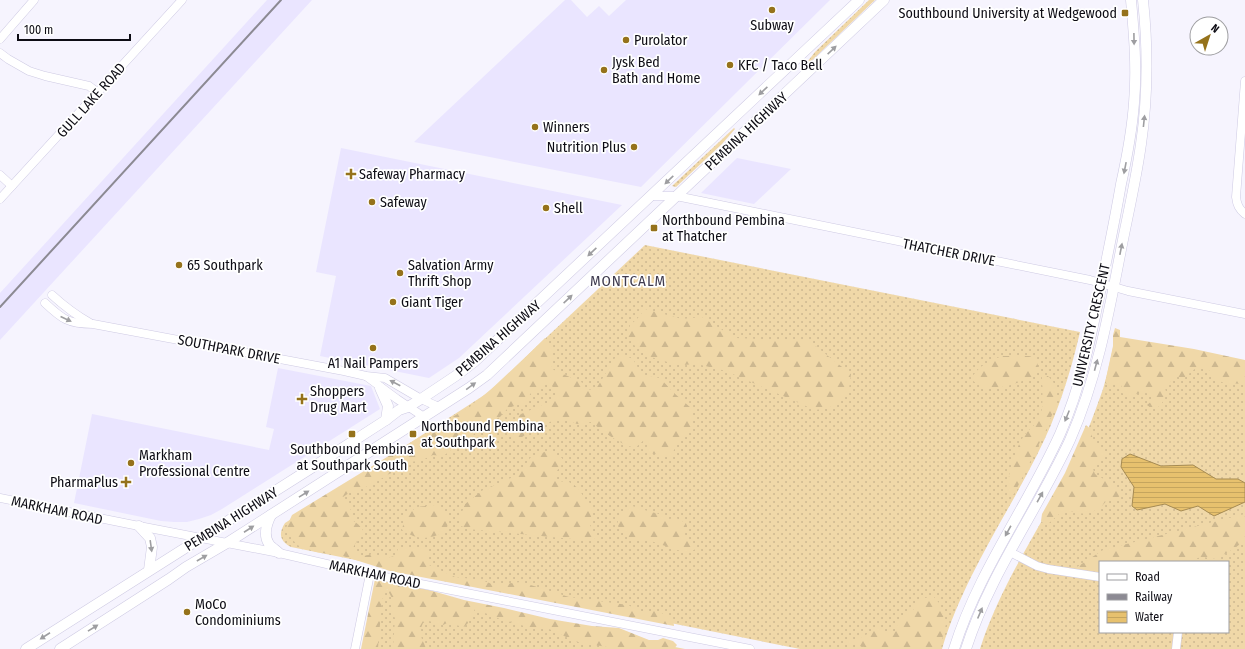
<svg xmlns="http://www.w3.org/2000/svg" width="1245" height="649" viewBox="0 0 1245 649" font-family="'Fira Sans Condensed',sans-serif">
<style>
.built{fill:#eae5ff}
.grass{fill:url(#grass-dots);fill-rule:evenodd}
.forest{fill:url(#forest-firs)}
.water{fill:url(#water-rules);stroke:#a68b53}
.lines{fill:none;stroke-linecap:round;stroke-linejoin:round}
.minor-casing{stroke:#cecae3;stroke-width:9}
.major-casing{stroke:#cecae3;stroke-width:11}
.minor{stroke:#fff;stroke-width:8}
.major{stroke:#fff;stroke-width:10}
.rail{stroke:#8c8a93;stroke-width:2}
.oneway{fill:#9e9ea1}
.poi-dot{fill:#95721b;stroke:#fff;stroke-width:1.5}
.labels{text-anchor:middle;stroke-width:3.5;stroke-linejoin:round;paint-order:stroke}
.poi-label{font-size:14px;fill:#0d0c14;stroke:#fff;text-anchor:start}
.street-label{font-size:14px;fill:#0d0c14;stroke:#fff}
.neighbourhood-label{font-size:15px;letter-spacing:1px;fill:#3f3b4f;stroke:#fff}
</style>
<defs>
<pattern id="grass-dots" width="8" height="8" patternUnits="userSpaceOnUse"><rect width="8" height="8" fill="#f0d8a8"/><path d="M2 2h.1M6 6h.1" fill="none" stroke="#cdb890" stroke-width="1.8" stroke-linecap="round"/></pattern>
<pattern id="forest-firs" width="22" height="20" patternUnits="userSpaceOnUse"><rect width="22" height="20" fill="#f0d8a8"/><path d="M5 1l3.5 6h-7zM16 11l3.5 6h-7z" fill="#cdb890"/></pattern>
<pattern id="water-rules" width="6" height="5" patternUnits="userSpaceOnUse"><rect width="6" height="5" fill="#e7c16e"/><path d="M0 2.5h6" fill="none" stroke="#c5a55e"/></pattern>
</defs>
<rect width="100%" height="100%" fill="#f6f4fe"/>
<g class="built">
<polygon points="267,0 312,0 0,340 0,293"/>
<polygon points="565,0 571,0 587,17 599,6 609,16 626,0 830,0 641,187 414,142"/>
<polygon points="341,148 622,205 459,358 429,378 320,356 336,276 316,272"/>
<polygon points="737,158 791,169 754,204 701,193"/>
<polygon points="278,368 371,386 380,409 222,509 211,515 199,519 187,522 174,522 161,521 74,503 92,414 269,450 274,429 266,427"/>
</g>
<g class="grass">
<polygon points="869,0 875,0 805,67 804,66 815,52"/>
<polygon points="734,128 735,129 722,144 676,187 672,186"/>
<path d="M645,245L1080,332C1070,375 1057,416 1037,455C1004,520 963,579 942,649H800L291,547C280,541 278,534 285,523L486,394Z"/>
<path d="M1115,339L1245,365V649H980C1000,586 1038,531 1068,473C1082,446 1093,418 1103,389C1108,373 1111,356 1115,339ZM1100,562H1228V632H1100Z"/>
<polygon points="380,588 685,649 367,649"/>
</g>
<g class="forest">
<polygon points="645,309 682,319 702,317 735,338 809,341 851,374 849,388 841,399 829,408 815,410 726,371 697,364 682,365 663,361 648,356 634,345 628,337 630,325 637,319"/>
<path d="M1115,328L1120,330V337L1194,349L1245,360V384L1224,383L1217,380L1208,369L1202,368H1196L1185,377H1174L1165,388C1168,396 1163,403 1157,408H1151L1147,405L1152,401L1153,395C1142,391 1139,393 1129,397L1126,396L1121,392L1122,388L1121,385H1110L1105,383L1113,346V335Z"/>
<path d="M545,338C548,342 553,347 553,352C553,360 549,358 552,369L583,383L586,390L596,389L615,358L623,355L633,359L638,368L645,376L660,378L674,393L691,408L693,418L692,427L687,434L681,438L670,457L645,452L648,443L643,441L635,448C618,443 605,433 591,422L577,424L564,419H556L544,425L532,430L515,442L513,435L518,417L521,414L549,402L556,396L553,387L547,383L542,387L531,393L524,403L508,408L500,417L485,424L473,435L443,456L433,455L420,461L407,462L399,470L389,474L371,485L349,493L343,497L352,512V520C357,523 363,527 364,534L355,544V550L362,556L374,554L386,558L395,556L398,549C407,547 416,548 425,547L430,552L426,559L429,565L455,577L481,580L495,585L521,582L569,597L628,605L640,611H657L673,618L674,626L390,571L343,556L316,552L297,545L285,530L292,515L469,407L499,383Z"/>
<path d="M1002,356H1029L1036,358L1038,366L1035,376C1014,384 989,397 971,379C978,366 989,361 1002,356Z"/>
<path d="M1042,376H1048L1057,387L1056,404L1047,428L1014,494L1011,496L1006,490C1010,472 1013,454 1023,437C1027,430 1036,426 1040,416C1044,408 1042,386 1042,376Z"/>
<path d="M1086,425C1093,430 1090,434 1094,441C1096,444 1099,446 1101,448C1108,458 1099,463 1093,469L1095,474L1107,481L1108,480L1120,489V496L1114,500H1107C1100,510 1090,515 1077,513C1073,513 1069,510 1065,511C1056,514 1053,522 1045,525L1041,521L1042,514L1065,473Z"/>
<polygon points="547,451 562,458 563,463 556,472 556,481 569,482 578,488 585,499 593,506 590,525 596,537 593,541 468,529 461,526 459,520 465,504 483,490 513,477 525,465 531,457"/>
<path d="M435,505L449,519L446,532C429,539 418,541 402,530L405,516L417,507Z"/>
<path d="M630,506C639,507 641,509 648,511C658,514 660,513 669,519L676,518L686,523L687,528L683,534L698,548L689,552L677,550L648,540H633L625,534L617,525L620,513Z"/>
<polygon points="1245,514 1245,540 1235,548 1216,559 1203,557 1177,562 1100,562 1100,572 1096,573 1074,569 1103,550"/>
<path d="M375,579L429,590L464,600L504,608L550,619L592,626L619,628L649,640H658L663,638L673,641L677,645L674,649H619L577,642L549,629L531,628L500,619L475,609L468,623L464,627L447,623L443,625L429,621L423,623C417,636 423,638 426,649H393L395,619L393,611L392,598L387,589L382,600L378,648V649H361Z"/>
<path d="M933,596L940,604L946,624L943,635L941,649H874L845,643L846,639L856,640L879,628L889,633L896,631L898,621L914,609C916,600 925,598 933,596Z"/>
</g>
<polygon class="water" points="1130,454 1161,466 1193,465 1216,479 1238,479 1245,483 1245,502 1214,516 1198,506 1181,511 1165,504 1137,510 1132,506 1134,487 1121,467 1122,459"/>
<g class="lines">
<g class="minor-casing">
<g id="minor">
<polyline points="0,39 34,0"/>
<polyline points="0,53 8,59 29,71 45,76 89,86 97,92"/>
<path d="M1245,81L1236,197C1237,205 1239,209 1245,214"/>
<polyline points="0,175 12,186"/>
<polyline points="652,196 676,196 1090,280 1128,291 1245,314"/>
<polyline points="0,199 182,0"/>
<path d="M52,295C64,306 76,315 90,323"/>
<path d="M45,303C62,319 68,324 93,324L344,371L366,376L385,378L421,399L439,407"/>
<polyline points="366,376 397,399 424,417"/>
<polyline points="0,498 139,526 279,553 370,574 750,649"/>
<polyline points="1010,552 1037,566 1048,569 1100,577"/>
<polyline points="355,649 370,574"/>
<polyline points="1176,649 1178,632"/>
</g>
</g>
<g class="major-casing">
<g id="major">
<polyline points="380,388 388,406 386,420"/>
<path d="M271,515C267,523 263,535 269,544C271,547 276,550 279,553"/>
<polyline points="139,526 150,538 152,547 149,570"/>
<polyline points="26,649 313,467 386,420 399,410 408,407 421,399 457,375 474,362 859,0"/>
<polyline points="60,649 169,579 186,567 227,543 469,388 487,375 884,0"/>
<path d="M954,649C978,572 1027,507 1060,434C1083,382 1093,327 1104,272C1110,243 1116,213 1121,184C1127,157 1132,130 1134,103C1137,69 1134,34 1131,0"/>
<path d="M966,649C990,574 1037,511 1070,440C1096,381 1108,318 1120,255C1127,218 1136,181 1141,144C1148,96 1148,48 1143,0"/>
</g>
</g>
<use href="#minor" class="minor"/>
<use href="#major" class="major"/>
<polyline class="rail" points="0,307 281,0"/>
</g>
<defs><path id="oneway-solid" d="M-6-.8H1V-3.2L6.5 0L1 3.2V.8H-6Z"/></defs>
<g class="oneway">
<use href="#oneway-solid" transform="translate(1134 39) rotate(89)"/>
<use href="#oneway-solid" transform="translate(832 50) rotate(-43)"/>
<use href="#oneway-solid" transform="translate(763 91) rotate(137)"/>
<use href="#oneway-solid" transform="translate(1144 121) rotate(-84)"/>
<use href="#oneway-solid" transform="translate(1125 168) rotate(101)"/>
<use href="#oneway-solid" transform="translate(669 180) rotate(136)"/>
<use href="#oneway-solid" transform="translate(1121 249) rotate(-79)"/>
<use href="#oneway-solid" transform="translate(592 252) rotate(137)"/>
<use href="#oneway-solid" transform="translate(568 299) rotate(-43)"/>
<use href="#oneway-solid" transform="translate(66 319) rotate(25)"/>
<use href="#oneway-solid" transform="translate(1096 365) rotate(-75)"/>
<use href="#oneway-solid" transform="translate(395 383) rotate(-152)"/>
<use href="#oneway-solid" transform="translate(471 386) rotate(-36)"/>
<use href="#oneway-solid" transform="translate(1067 416) rotate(112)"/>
<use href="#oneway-solid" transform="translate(304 494) rotate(-32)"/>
<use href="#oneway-solid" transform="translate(1040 497) rotate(-61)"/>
<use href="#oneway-solid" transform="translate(249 529) rotate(-33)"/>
<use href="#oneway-solid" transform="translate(1008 531) rotate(119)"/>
<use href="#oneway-solid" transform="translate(151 546) rotate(82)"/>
<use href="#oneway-solid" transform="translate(202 558) rotate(-30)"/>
<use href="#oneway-solid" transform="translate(980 613) rotate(-67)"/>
<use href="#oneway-solid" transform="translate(93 628) rotate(-32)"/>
<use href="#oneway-solid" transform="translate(45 636) rotate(147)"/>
</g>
<g class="poi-dot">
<circle cx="772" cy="10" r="4"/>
<rect x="1121" y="9" width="8" height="8" rx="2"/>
<circle cx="626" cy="40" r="4"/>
<circle cx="730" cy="65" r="4"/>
<circle cx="604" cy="70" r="4"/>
<circle cx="535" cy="127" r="4"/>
<circle cx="634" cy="147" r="4"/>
<path d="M349 168h4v4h4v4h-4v4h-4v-4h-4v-4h4z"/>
<circle cx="372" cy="202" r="4"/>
<circle cx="546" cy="208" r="4"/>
<rect x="650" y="224" width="8" height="8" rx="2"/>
<circle cx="179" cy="265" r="4"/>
<circle cx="400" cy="273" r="4"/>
<circle cx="393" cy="302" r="4"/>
<circle cx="373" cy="348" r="4"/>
<path d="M300 393h4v4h4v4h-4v4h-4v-4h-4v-4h4z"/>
<rect x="348" y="430" width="8" height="8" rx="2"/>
<rect x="409" y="430" width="8" height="8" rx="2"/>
<circle cx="131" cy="463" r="4"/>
<path d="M124 476h4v4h4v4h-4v4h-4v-4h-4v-4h4z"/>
<circle cx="187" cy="612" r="4"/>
</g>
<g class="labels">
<g class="poi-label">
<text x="1117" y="18" text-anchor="end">Southbound University at Wedgewood</text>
<text x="772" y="30" text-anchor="middle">Subway</text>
<text x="634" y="45">Purolator</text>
<text x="612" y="67">Jysk Bed<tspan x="612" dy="16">Bath and Home</tspan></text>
<text x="738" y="70">KFC / Taco Bell</text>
<text x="543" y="132">Winners</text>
<text x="626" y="152" text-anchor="end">Nutrition Plus</text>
<text x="359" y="179">Safeway Pharmacy</text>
<text x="380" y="207">Safeway</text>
<text x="554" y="213">Shell</text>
<text x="662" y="225">Northbound Pembina<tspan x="662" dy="16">at Thatcher</tspan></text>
<text x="187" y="270">65 Southpark</text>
<text x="408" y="270">Salvation Army<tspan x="408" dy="16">Thrift Shop</tspan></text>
<text x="401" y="307">Giant Tiger</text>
<text x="373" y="368" text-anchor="middle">A1 Nail Pampers</text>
<text x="310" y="396">Shoppers<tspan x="310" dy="16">Drug Mart</tspan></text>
<text x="421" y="431">Northbound Pembina<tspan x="421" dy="16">at Southpark</tspan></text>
<text x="352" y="454" text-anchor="middle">Southbound Pembina<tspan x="352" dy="16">at Southpark South</tspan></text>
<text x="139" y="460">Markham<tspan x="139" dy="16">Professional Centre</tspan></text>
<text x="118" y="487" text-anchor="end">PharmaPlus</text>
<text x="195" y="609">MoCo<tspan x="195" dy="16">Condominiums</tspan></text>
</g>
<g class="street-label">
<text transform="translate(91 100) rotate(-48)" y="5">GULL LAKE ROAD</text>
<text transform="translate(746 131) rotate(-43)" y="5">PEMBINA HIGHWAY</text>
<text transform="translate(949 252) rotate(11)" y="5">THATCHER DRIVE</text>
<text transform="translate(1091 325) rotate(-77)" y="5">UNIVERSITY CRESCENT</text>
<text transform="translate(498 338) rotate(-41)" y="5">PEMBINA HIGHWAY</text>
<text transform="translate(229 349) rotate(11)" y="5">SOUTHPARK DRIVE</text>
<text transform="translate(57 510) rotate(12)" y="5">MARKHAM ROAD</text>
<text transform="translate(231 519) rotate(-32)" y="5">PEMBINA HIGHWAY</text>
<text transform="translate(375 574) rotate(12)" y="5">MARKHAM ROAD</text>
</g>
<g class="neighbourhood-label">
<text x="628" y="286">MONTCALM</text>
</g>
</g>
<rect x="1099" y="561" width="130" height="72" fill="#ffffff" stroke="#9e9ea1"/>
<rect x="1107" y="574" width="20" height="6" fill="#ffffff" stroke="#9e9ea1"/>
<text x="1135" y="581" font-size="12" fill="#0d0c14">Road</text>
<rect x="1107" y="594" width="20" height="6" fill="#8c8a93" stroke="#9e9ea1"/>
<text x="1135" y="601" font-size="12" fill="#0d0c14">Railway</text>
<rect x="1107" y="611" width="20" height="12" fill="url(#water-rules)" stroke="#9e9ea1"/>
<text x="1135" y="621" font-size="12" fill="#0d0c14">Water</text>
<g transform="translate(1209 36) rotate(39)"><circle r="19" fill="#ffffff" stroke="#9e9ea1"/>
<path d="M0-3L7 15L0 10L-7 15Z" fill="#95721b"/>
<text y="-6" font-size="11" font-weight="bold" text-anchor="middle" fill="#0d0c14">N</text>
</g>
<path d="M18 34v6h112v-6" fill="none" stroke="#0d0c14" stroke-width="2"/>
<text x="24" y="34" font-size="12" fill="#0d0c14" stroke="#ffffff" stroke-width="3" paint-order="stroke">100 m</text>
</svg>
